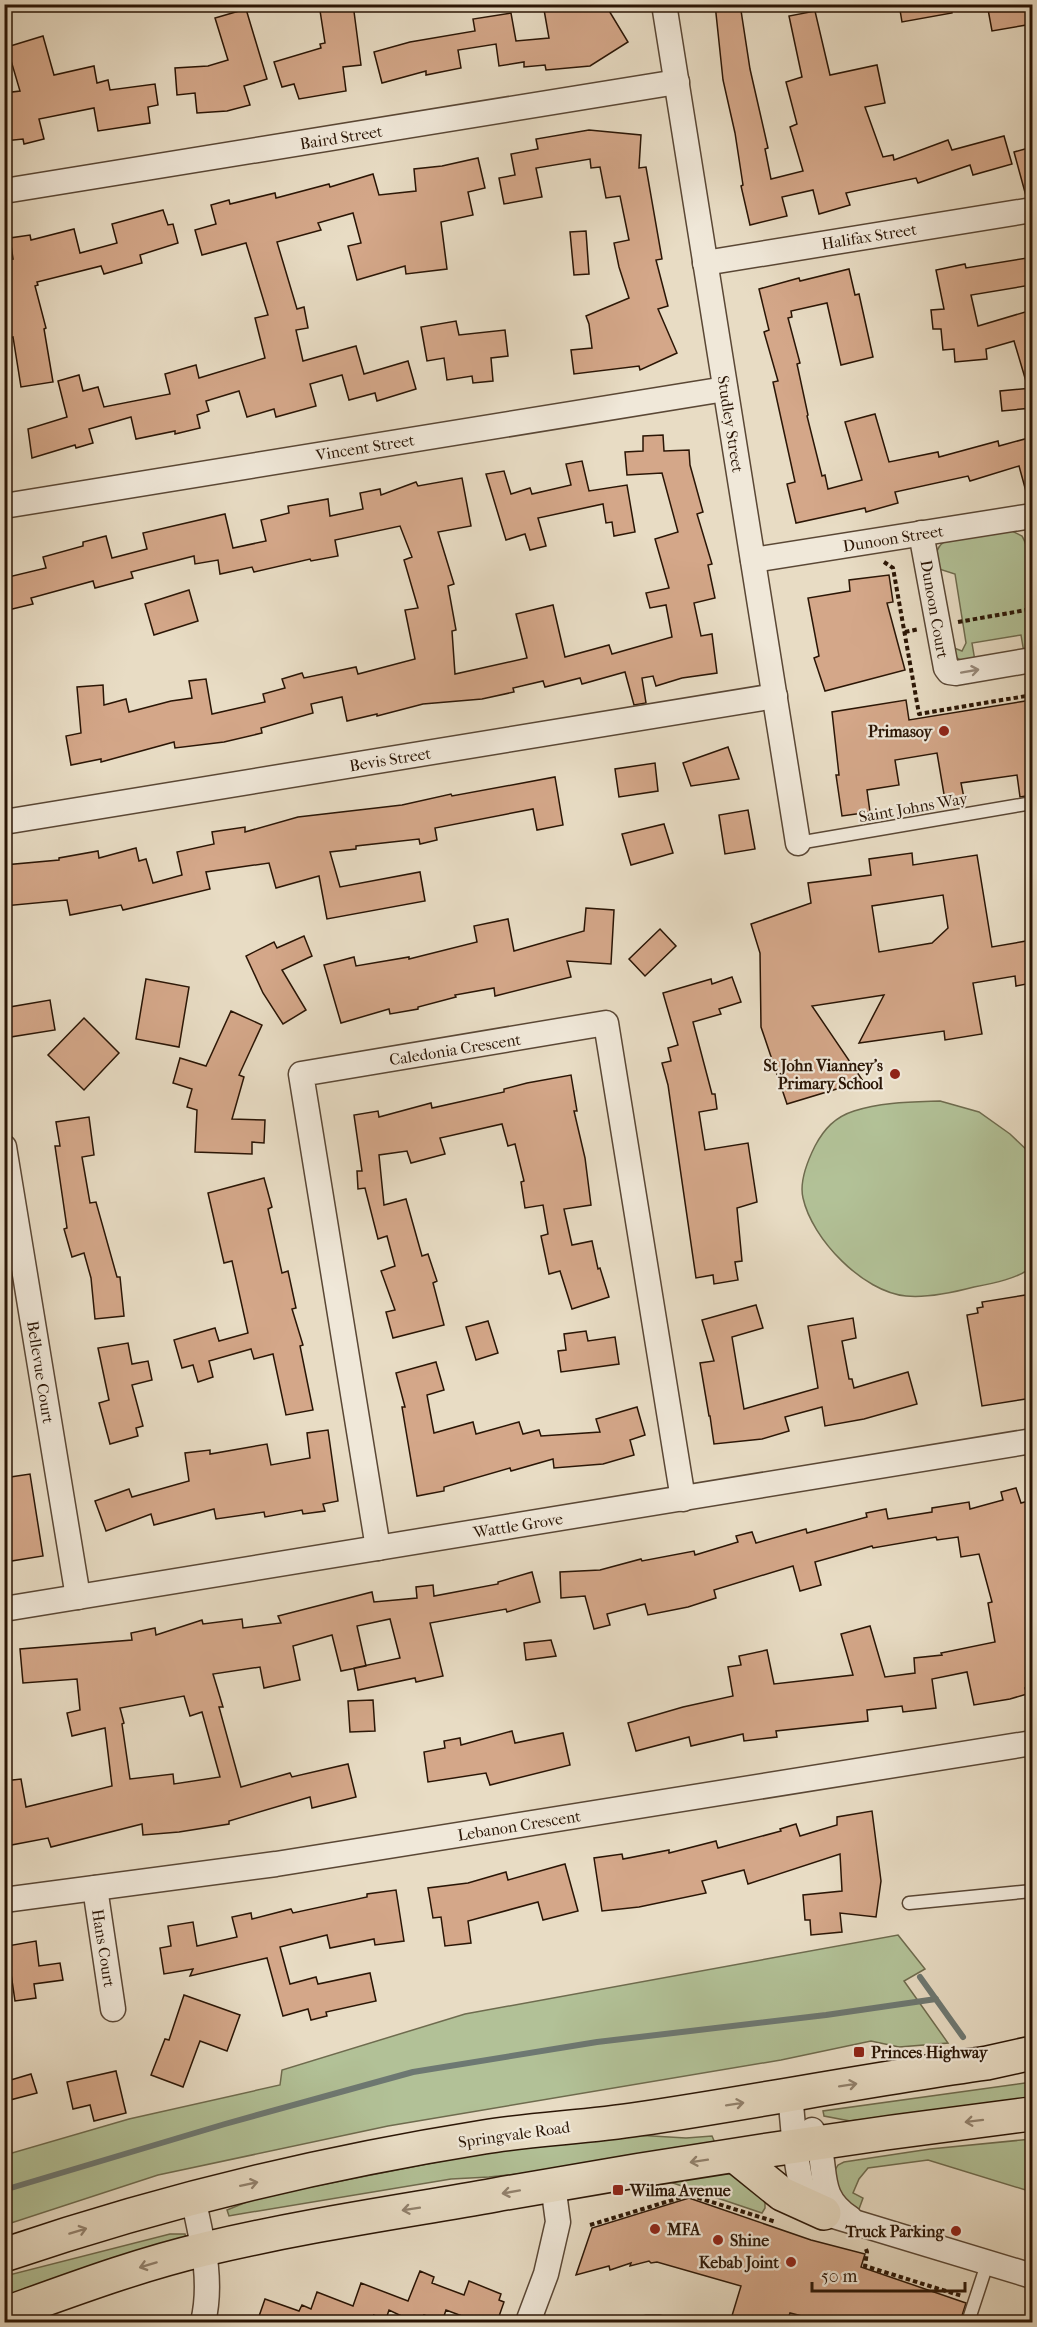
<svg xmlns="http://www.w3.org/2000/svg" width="1037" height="2327" viewBox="0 0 1037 2327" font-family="'IM FELL French Canon',serif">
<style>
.green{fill:#b2c197;stroke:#6e6b4e;stroke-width:1.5}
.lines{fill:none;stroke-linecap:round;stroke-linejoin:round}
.stream{stroke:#6d7872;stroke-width:6}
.building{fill:#d4a789;stroke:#2a1505;stroke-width:1.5;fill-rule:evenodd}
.service-casing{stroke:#5a4735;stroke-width:15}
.minor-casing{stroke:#5a4735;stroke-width:27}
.trunk-casing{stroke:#2a1505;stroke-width:36}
.path{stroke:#2a1505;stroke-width:4;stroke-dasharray:4.5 3;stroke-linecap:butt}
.service{stroke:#f0e8d9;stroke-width:12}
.minor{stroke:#f0e8d9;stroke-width:24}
.trunk{stroke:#e8dcc4;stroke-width:33}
.oneway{stroke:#97897a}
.oneway2{stroke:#92826e}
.poi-dot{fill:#8f2418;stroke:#f0e8d9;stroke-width:2}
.labels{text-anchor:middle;stroke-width:4.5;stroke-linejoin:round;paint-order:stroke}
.street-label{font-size:16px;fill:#2a1505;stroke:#f0e8d9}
.poi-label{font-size:16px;font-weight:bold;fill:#2a1505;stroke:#f0e8d9;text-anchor:end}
</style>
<rect width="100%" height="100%" fill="#e8dcc4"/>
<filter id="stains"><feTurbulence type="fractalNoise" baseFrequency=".00333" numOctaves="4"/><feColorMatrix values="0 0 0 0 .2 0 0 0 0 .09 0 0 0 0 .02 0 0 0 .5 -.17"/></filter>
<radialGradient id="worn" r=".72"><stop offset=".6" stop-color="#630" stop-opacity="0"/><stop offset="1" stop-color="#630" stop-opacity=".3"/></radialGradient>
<g class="green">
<path d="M1010,530L1022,536C1037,561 1032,619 1032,649L1024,653L1021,635L972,643L975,661C961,662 955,660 949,646L962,651L966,643L955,574L936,568C935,554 936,545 949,539Z"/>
<path d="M940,1101L979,1112L1010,1134L1031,1154L1032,1158V1266C1022,1278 990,1284 974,1287C955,1292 926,1298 906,1296C863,1292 812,1239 803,1198C799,1181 808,1160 815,1146C824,1129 835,1117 854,1111C881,1102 911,1102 940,1101Z"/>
<polygon points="898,1935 925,1969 904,1981 948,2043 899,2047 871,2041 781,2060 388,2126 158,2175 5,2225 5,2155 129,2119 280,2085 282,2070 465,2014"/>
<polygon points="1032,2082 1032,2099 850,2121 824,2116 823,2111"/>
<polygon points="635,2135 686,2138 712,2136 715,2143 574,2168 489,2177 451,2179 234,2215 229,2216 227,2210 259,2197 483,2153"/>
<polygon points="1032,2139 1032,2192 928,2160 868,2168 859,2179 853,2193 863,2198 859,2209 842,2203 834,2172 838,2165 844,2162 930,2149"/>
<polygon points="733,2173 765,2197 765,2208 762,2213 667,2181"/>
<polygon points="170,2234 185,2234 186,2239 5,2297 5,2276"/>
</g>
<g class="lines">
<g class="stream">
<polyline points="920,1977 963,2037"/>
<polyline points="4,2190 225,2124 413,2072 597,2042 826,2015 936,1999"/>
</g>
</g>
<g class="building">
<polygon points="319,4 353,4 361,65 343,67 346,91 299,99 294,84 282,87 274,62 321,48 320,44 325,43"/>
<polygon points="543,4 605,4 628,42 590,66 546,70 545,65 524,67 524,62 499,66 496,44 458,50 461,68 426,75 426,71 382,83 374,52 410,42 475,31 473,19 511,13 516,41 549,38"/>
<polygon points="715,4 740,4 750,69 768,148 765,149 771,179 803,171 790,127 797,124 786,82 802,77 789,16 815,11 830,75 877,65 885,103 865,107 883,157 893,155 894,160 948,140 952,150 1004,136 1012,164 973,175 970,165 918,183 916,178 846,193 850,205 819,214 813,190 782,197 787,216 750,225 741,186 743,185 735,133 723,80"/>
<polygon points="899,4 951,4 952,13 902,22"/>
<polygon points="987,4 1032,4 1032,24 992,31"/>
<polygon points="246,9 267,79 244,86 250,105 227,111 197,113 195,93 177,95 175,68 208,66 228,60 215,18"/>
<polygon points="43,36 54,75 94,66 97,83 108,80 110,90 155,84 158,105 148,107 150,123 98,131 94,108 39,119 44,139 24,144 23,139 4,141 4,93 20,91 7,47"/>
<polygon points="589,130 641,135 639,168 646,167 662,259 656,260 668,306 658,309 677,353 640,370 639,366 574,374 571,350 592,348 589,324 586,316 629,298 619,267 614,243 629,240 620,196 606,198 600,167 591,168 590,159 536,168 542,197 504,204 499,178 515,175 511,154 538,149 536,139"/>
<polygon points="1032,147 1032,196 1026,196 1014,152"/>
<polygon points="478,158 485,188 468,192 473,215 441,222 447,269 406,274 405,266 357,280 348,246 361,243 353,213 318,223 321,230 277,242 297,309 304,307 308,328 296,330 303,361 356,346 364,374 408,361 416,389 377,401 375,393 349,400 342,375 310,384 316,406 276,417 274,409 247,417 239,391 206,401 209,411 197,415 200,428 175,434 175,431 136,439 131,417 89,429 93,443 76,448 75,445 32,458 28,429 67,417 58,381 79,375 83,391 98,387 104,407 170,394 165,374 196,365 199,378 265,358 255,318 268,315 246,243 202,255 195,230 216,224 211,205 229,200 230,204 275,193 276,198 329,184 330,187 373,174 379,195 416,191 414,169 442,166"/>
<polygon points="163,210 168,225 173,224 178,243 140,255 142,263 104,274 101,266 37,282 38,285 35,286 46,328 44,329 53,382 21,387 13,337 10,338 4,315 4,260 13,259 10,238 30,235 31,240 74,229 80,253 117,243 112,224"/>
<polygon points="586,231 589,274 574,275 570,232"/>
<polygon points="1027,258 1031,285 971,295 978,326 1032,310 1032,387 1028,388 1014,341 986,349 987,359 955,362 954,349 943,350 941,329 933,329 931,310 944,309 936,270 965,264 966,268"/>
<polygon points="849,269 855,295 859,294 873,357 841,365 827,303 791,311 792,317 788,318 800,363 797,364 808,415 807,416 822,476 825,475 828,489 862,480 845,422 875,414 889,462 938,452 939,457 998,441 999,446 1032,437 1032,495 1027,495 1019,466 970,481 968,476 895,492 898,503 866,512 865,508 796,523 787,484 795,482 773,382 778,381 764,332 769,330 759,289 799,278 800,281"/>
<polygon points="456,321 459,335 505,330 508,356 491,358 493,381 473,383 472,376 447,380 444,358 427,361 421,327"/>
<polygon points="1032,388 1032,408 1002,411 1000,391"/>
<polygon points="663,435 664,451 689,450 690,465 703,512 697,514 712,564 708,565 715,598 694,603 701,636 712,634 717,673 682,678 656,686 653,676 642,678 646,703 634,705 625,672 582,684 580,678 545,687 543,681 513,688 514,692 482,699 423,704 377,716 377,714 347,721 342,697 311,704 313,713 261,728 262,733 224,742 175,748 174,742 101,762 101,759 71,765 66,736 81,733 77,687 103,685 104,705 126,699 129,712 171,701 192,698 189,681 206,679 212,714 265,702 263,694 285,688 282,679 302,673 304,678 356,667 358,674 415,659 405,610 418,608 404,560 412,557 400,526 335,540 338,556 311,561 310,559 254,572 252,567 220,574 218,560 195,564 194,556 131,572 133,578 95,588 93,581 31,598 33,604 4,611 4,578 46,568 43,557 83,546 83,542 106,536 112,558 147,549 143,533 225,514 233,548 266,541 261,520 289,513 288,506 328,499 330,516 363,509 360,493 380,489 381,495 416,482 418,486 462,478 471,526 438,532 454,584 448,586 456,630 452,631 455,674 527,658 516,614 553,605 565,657 609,645 612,654 672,637 666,605 650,608 646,593 669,588 655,539 678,532 662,473 627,475 625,452 643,451 643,436"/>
<polygon points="582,461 589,491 627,485 635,532 614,536 612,522 606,523 603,504 538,518 546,546 530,550 525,534 506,540 486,474 504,471 511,494 530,488 532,494 571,485 566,464"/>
<polygon points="889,575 893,602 887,603 905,670 825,691 814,658 819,656 808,598 850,591 849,580"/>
<polygon points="189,590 198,621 154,635 145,604"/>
<polygon points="906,700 909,720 1032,700 1032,738 1029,738 1032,760 1032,795 1020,797 1017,775 961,783 965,803 946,806 937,753 895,760 899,785 867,790 870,812 842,816 836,775 839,775 832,712"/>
<polygon points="728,747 739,779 691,786 683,763"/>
<polygon points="655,763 658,791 619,797 615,769"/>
<polygon points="555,777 563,825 537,830 533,809 435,828 437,840 420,844 419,839 356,846 356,849 330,852 340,887 420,872 425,901 327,919 319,876 276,888 269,863 206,872 210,889 123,910 121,905 70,915 67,900 4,906 4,865 59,860 59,858 98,851 99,858 136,848 139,861 146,859 153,883 182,875 177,852 214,844 212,832 245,827 245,832 298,817 402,805 451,794 452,796"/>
<polygon points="748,810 755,849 725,854 719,815"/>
<polygon points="664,824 673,853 631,865 622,834"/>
<path d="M912,853L913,865L977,855L992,947L1032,940V983L1016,986L1015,976L973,983L982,1034L945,1040L944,1031L859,1043L884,995L812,1006L863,1081L787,1104L761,1027L760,953L751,924L811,903L808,883L871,875L869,859ZM943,895L948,928L932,943L879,952L872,906Z"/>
<polygon points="586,908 614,910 611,964 567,961 571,977 495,996 494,988 455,995 456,997 418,1007 418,1009 390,1014 389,1009 341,1023 324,965 354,957 356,966 409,957 409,959 477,942 474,926 508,919 514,951 584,931"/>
<polygon points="660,929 676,946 645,976 629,959"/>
<polygon points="304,936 312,956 282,970 306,1010 283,1024 263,993 246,956 274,942 277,948"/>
<polygon points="732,977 741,1002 719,1009 721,1014 693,1022 712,1094 715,1094 717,1109 699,1112 705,1150 748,1143 757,1202 737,1208 742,1261 735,1262 738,1280 714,1284 713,1275 696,1278 668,1085 662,1063 671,1061 668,1048 678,1045 663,993 711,979 712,984"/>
<polygon points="146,979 189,987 179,1047 136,1039"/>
<polygon points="50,1000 55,1030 4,1038 4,1008"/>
<polygon points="231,1011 262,1025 239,1075 244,1077 232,1119 265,1120 264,1143 252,1142 252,1154 195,1152 197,1110 187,1107 192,1089 173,1083 180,1058 206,1066"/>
<polygon points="84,1018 119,1053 84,1090 48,1055"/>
<polygon points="571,1075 577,1111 574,1111 585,1158 591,1205 564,1209 572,1245 592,1241 598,1269 600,1268 609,1297 572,1309 560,1271 549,1274 541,1236 548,1234 543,1205 525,1208 521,1182 524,1181 515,1144 508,1146 502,1124 440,1138 445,1154 411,1163 407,1151 379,1155 384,1205 406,1199 422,1256 428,1254 437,1281 433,1283 444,1325 393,1338 386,1312 395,1310 381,1271 395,1266 387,1236 378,1239 365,1188 358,1189 357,1171 362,1171 354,1115 378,1111 379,1117 431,1103 432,1108 504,1092 504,1089 527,1083"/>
<polygon points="89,1117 94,1155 82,1157 90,1203 96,1202 117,1277 120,1277 124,1316 95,1319 91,1278 84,1253 72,1257 64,1229 67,1228 55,1146 60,1146 56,1122"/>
<polygon points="264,1178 272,1207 268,1209 282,1273 288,1271 296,1308 292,1309 303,1345 300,1346 313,1410 286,1415 273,1354 254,1359 251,1349 209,1361 213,1377 198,1382 193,1365 182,1368 174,1340 215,1328 219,1341 248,1333 232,1261 224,1263 208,1193"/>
<polygon points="1032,1294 1032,1398 982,1406 967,1315 978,1313 977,1308 983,1307 982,1302"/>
<polygon points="756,1305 763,1328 732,1337 744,1409 818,1388 808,1326 853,1318 856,1338 842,1341 849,1379 852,1379 854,1388 908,1372 917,1404 864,1419 825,1426 822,1407 785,1417 789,1431 762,1439 714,1444 710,1416 709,1416 700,1363 714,1361 702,1320"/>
<polygon points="488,1321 498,1353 476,1360 466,1327"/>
<polygon points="586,1331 588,1341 615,1337 619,1364 561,1372 558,1351 566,1350 564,1334"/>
<polygon points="128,1343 132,1364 148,1361 152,1380 132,1385 143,1426 136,1428 138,1436 110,1444 99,1403 109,1400 98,1348"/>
<polygon points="436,1362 444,1390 427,1395 434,1433 473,1422 476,1434 519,1422 523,1434 539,1430 541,1436 600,1432 596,1419 637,1407 645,1435 630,1440 634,1455 603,1464 554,1468 553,1459 511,1471 510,1468 444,1487 444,1491 417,1496 402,1407 405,1407 396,1373"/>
<polygon points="328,1430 338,1501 323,1504 325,1511 303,1514 302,1510 265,1517 264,1512 216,1519 214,1509 154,1525 151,1514 106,1531 95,1501 129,1489 132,1497 189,1481 185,1453 210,1450 210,1454 267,1444 271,1465 310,1458 307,1433"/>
<polygon points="30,1474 43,1556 5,1562 4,1478"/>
<polygon points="1016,1488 1021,1503 1032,1500 1032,1686 1025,1688 1027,1694 1010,1699 974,1705 967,1672 932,1679 936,1708 903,1712 902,1706 867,1710 868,1721 776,1731 777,1737 744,1741 743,1734 691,1746 689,1737 636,1751 628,1723 683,1707 733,1696 728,1667 741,1665 739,1656 767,1650 774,1684 853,1675 841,1634 870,1626 885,1677 915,1673 914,1658 942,1655 941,1653 995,1642 988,1603 992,1602 979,1554 961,1557 958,1537 937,1540 936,1537 873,1548 872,1546 815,1562 821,1585 800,1591 793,1566 714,1590 716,1598 688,1607 648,1615 645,1604 607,1614 610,1625 594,1629 585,1596 561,1598 560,1572 600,1570 641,1559 642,1561 694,1551 695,1555 738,1542 736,1536 752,1532 756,1543 806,1529 807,1533 867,1517 866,1513 886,1509 888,1519 932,1512 932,1508 969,1502 970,1509 1003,1500 1001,1492"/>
<path d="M532,1572L540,1602L507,1612L506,1609L430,1623L443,1676L416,1682L415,1678L358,1690L354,1668L400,1658L390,1619L357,1626L366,1666L341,1671L332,1635L293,1646L300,1680L264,1688L260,1667L213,1674L223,1707H219L241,1787L290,1773L292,1777L348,1764L356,1797L312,1808L310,1797L229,1821V1824L179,1832L143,1835L142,1824L51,1847L48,1838L6,1846L4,1781L21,1779L26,1807L112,1786L105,1728L72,1736L67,1713L80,1710L77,1679L23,1683L20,1649L132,1640L131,1633L155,1628L156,1635L202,1620L203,1624L242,1619L243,1628L281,1623L278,1616L372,1592L374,1602L417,1598L416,1587L433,1585L434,1596L498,1584V1582ZM184,1696L190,1716L202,1712L220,1777L174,1784L173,1774L130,1779L122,1724L124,1723L120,1708Z"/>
<polygon points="551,1640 556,1656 526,1660 524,1643"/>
<polygon points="373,1700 375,1731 350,1732 348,1701"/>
<polygon points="512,1731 515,1743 563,1733 570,1765 490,1785 486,1773 428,1782 424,1752 445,1748 444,1741 460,1738 461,1745"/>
<polygon points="872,1811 881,1881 876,1917 840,1913 842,1932 811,1935 810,1920 805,1920 803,1895 842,1891 840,1854 748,1884 744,1870 702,1881 706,1893 639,1907 602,1911 594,1858 622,1854 623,1859 669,1850 669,1853 716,1841 718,1848 781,1831 780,1829 796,1824 800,1836 837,1825 837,1817"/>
<polygon points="565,1864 578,1911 543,1920 538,1902 468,1921 471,1943 445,1946 441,1917 433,1918 428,1888 468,1883 506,1872 508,1880"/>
<polygon points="396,1890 404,1941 375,1945 374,1939 330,1948 327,1935 280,1947 290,1984 316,1977 318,1984 370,1973 376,2001 326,2012 327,2016 311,2020 308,2009 283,2016 267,1958 190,1976 193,1969 164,1974 160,1948 171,1946 168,1926 193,1922 197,1946 237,1937 232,1917 251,1913 252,1919 291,1909 293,1913 367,1897 367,1894"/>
<polygon points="36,1941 39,1966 60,1963 63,1980 34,1984 36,1998 15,2001 7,1946"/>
<polygon points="184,1995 240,2015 227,2051 200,2041 183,2087 151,2075 165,2039 169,2040"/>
<polygon points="116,2071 126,2113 94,2121 90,2105 73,2109 67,2082"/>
<polygon points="31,2074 37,2093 10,2100 4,2082"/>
<polygon points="689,2198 811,2240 865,2254 861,2267 966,2303 960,2322 825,2322 790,2313 787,2322 744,2322 731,2319 741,2286 657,2262 651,2263 649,2261 630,2266 631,2263 610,2270 609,2266 576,2275 592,2228"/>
<polygon points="420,2271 434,2277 432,2283 464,2295 469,2281 501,2294 499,2300 504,2302 497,2322 478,2322 446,2310 442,2322 424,2315 422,2322 416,2320 414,2322 389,2310 386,2319 373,2315 390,2322 257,2322 265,2299 299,2311 302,2305 311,2309 317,2292 353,2306 361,2283 408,2301"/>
</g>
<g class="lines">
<g class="service-casing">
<g id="service">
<polyline points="798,843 1032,803"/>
<polyline points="909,1903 1032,1891"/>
<polyline points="646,2322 660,2322"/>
<polyline points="968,2322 988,2261"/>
</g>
</g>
<g class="minor-casing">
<g id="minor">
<polyline points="664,4 798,843"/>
<polyline points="4,191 677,82"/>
<polyline points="705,263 1032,210"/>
<polyline points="4,506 725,389"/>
<polyline points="921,533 946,668 949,672 956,673 1032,660"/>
<polyline points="753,560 1032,516"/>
<polyline points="4,822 775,696"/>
<polyline points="4,1147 78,1597"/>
<polyline points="378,1548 301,1074 606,1023 683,1499"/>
<polyline points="4,1609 1032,1441"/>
<polyline points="95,1888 113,2009"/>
<polyline points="4,1900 276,1864 1032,1743"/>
<path d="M790,2095C793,2119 795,2174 805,2193C809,2202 815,2208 824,2213L1032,2276"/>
<path d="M812,2130C832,2163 811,2193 850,2218"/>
<path d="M193,2198C202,2240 213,2280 203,2322"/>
<polyline points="528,2322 546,2274 558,2222 553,2185"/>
</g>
</g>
<g class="trunk-casing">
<g id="trunk">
<polyline points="735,2156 782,2194 824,2213"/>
<path d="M4,2255C160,2202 321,2163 484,2137C535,2129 587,2127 639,2119C755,2102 871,2079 987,2063L1032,2053"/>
<path d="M4,2314C71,2290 137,2265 205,2249C301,2226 399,2212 495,2195C674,2163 853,2136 1032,2114"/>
</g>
</g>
<g class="path">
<polyline points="884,562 893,568 919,714 1032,695"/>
<polyline points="958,622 1032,609"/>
<polyline points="905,632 919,629"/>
<polyline points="590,2225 689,2195 776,2222"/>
<polyline points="866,2249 867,2252 865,2266 962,2296"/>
</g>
<use href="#service" class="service"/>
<use href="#minor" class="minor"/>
<use href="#trunk" class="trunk"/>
</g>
<defs><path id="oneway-shaft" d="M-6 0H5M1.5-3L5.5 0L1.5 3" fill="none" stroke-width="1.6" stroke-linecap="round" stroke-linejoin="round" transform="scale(1.5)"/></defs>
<use class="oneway" href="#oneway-shaft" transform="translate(970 671) rotate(-10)"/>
<g class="oneway2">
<use href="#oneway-shaft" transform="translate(848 2085) rotate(-9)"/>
<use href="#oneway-shaft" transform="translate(735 2104) rotate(-9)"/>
<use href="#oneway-shaft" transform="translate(974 2121) rotate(173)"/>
<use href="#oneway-shaft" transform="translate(699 2161) rotate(171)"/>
<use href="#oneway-shaft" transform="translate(249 2184) rotate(-12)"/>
<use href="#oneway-shaft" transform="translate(511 2192) rotate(170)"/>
<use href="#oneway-shaft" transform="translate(411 2209) rotate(171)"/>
<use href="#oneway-shaft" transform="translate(78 2231) rotate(-17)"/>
<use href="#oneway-shaft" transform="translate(148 2265) rotate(163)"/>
</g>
<g class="poi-dot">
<circle cx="944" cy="731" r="6"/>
<circle cx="895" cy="1074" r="6"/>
<rect x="853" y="2046" width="12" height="12" rx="3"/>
<rect x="612" y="2184" width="12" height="12" rx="3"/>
<circle cx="655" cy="2229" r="6"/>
<circle cx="956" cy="2231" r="6"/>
<circle cx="718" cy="2240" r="6"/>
<circle cx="791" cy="2262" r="6"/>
</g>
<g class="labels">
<g class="street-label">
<text transform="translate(341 137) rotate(-9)" y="6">Baird Street</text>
<text transform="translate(869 236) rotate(-9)" y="6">Halifax Street</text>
<text transform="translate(731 424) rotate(81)" y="6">Studley Street</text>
<text transform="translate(365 447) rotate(-9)" y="6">Vincent Street</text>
<text transform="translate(893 538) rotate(-9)" y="6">Dunoon Street</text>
<text transform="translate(935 609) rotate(80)" y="6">Dunoon Court</text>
<text transform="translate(390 759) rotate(-9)" y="6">Bevis Street</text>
<text transform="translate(913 807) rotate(-10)" y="6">Saint Johns Way</text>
<text transform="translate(455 1049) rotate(-9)" y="6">Caledonia Crescent</text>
<text transform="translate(41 1372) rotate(81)" y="6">Bellevue Court</text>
<text transform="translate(518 1525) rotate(-9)" y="6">Wattle Grove</text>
<text transform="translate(519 1825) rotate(-9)" y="6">Lebanon Crescent</text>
<text transform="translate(104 1948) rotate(81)" y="6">Hans Court</text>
<text transform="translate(514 2134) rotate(-8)" y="6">Springvale Road</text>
</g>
<g class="poi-label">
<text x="932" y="737">Primasoy</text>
<text x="883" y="1071">St John Vianney's<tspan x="883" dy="18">Primary School</tspan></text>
<text x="871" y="2058" text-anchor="start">Princes Highway</text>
<text x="630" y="2196" text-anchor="start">Wilma Avenue</text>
<text x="667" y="2235" text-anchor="start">MFA</text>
<text x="944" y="2237">Truck Parking</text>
<text x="730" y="2246" text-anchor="start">Shine</text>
<text x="779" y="2268">Kebab Joint</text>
</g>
</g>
<rect width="1037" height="2327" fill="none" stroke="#e8dcc4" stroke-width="24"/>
<rect x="6" y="6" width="1025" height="2315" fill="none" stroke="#2a1505" stroke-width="3"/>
<rect x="12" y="12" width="1013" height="2303" fill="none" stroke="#2a1505" stroke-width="1.5"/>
<path d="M812 2282v9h153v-9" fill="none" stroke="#2a1505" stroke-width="3"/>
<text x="821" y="2282" font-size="18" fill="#2a1505" stroke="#f0e8d9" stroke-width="4.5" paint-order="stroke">50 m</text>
<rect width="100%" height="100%" filter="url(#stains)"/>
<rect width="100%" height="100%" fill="url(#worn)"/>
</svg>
